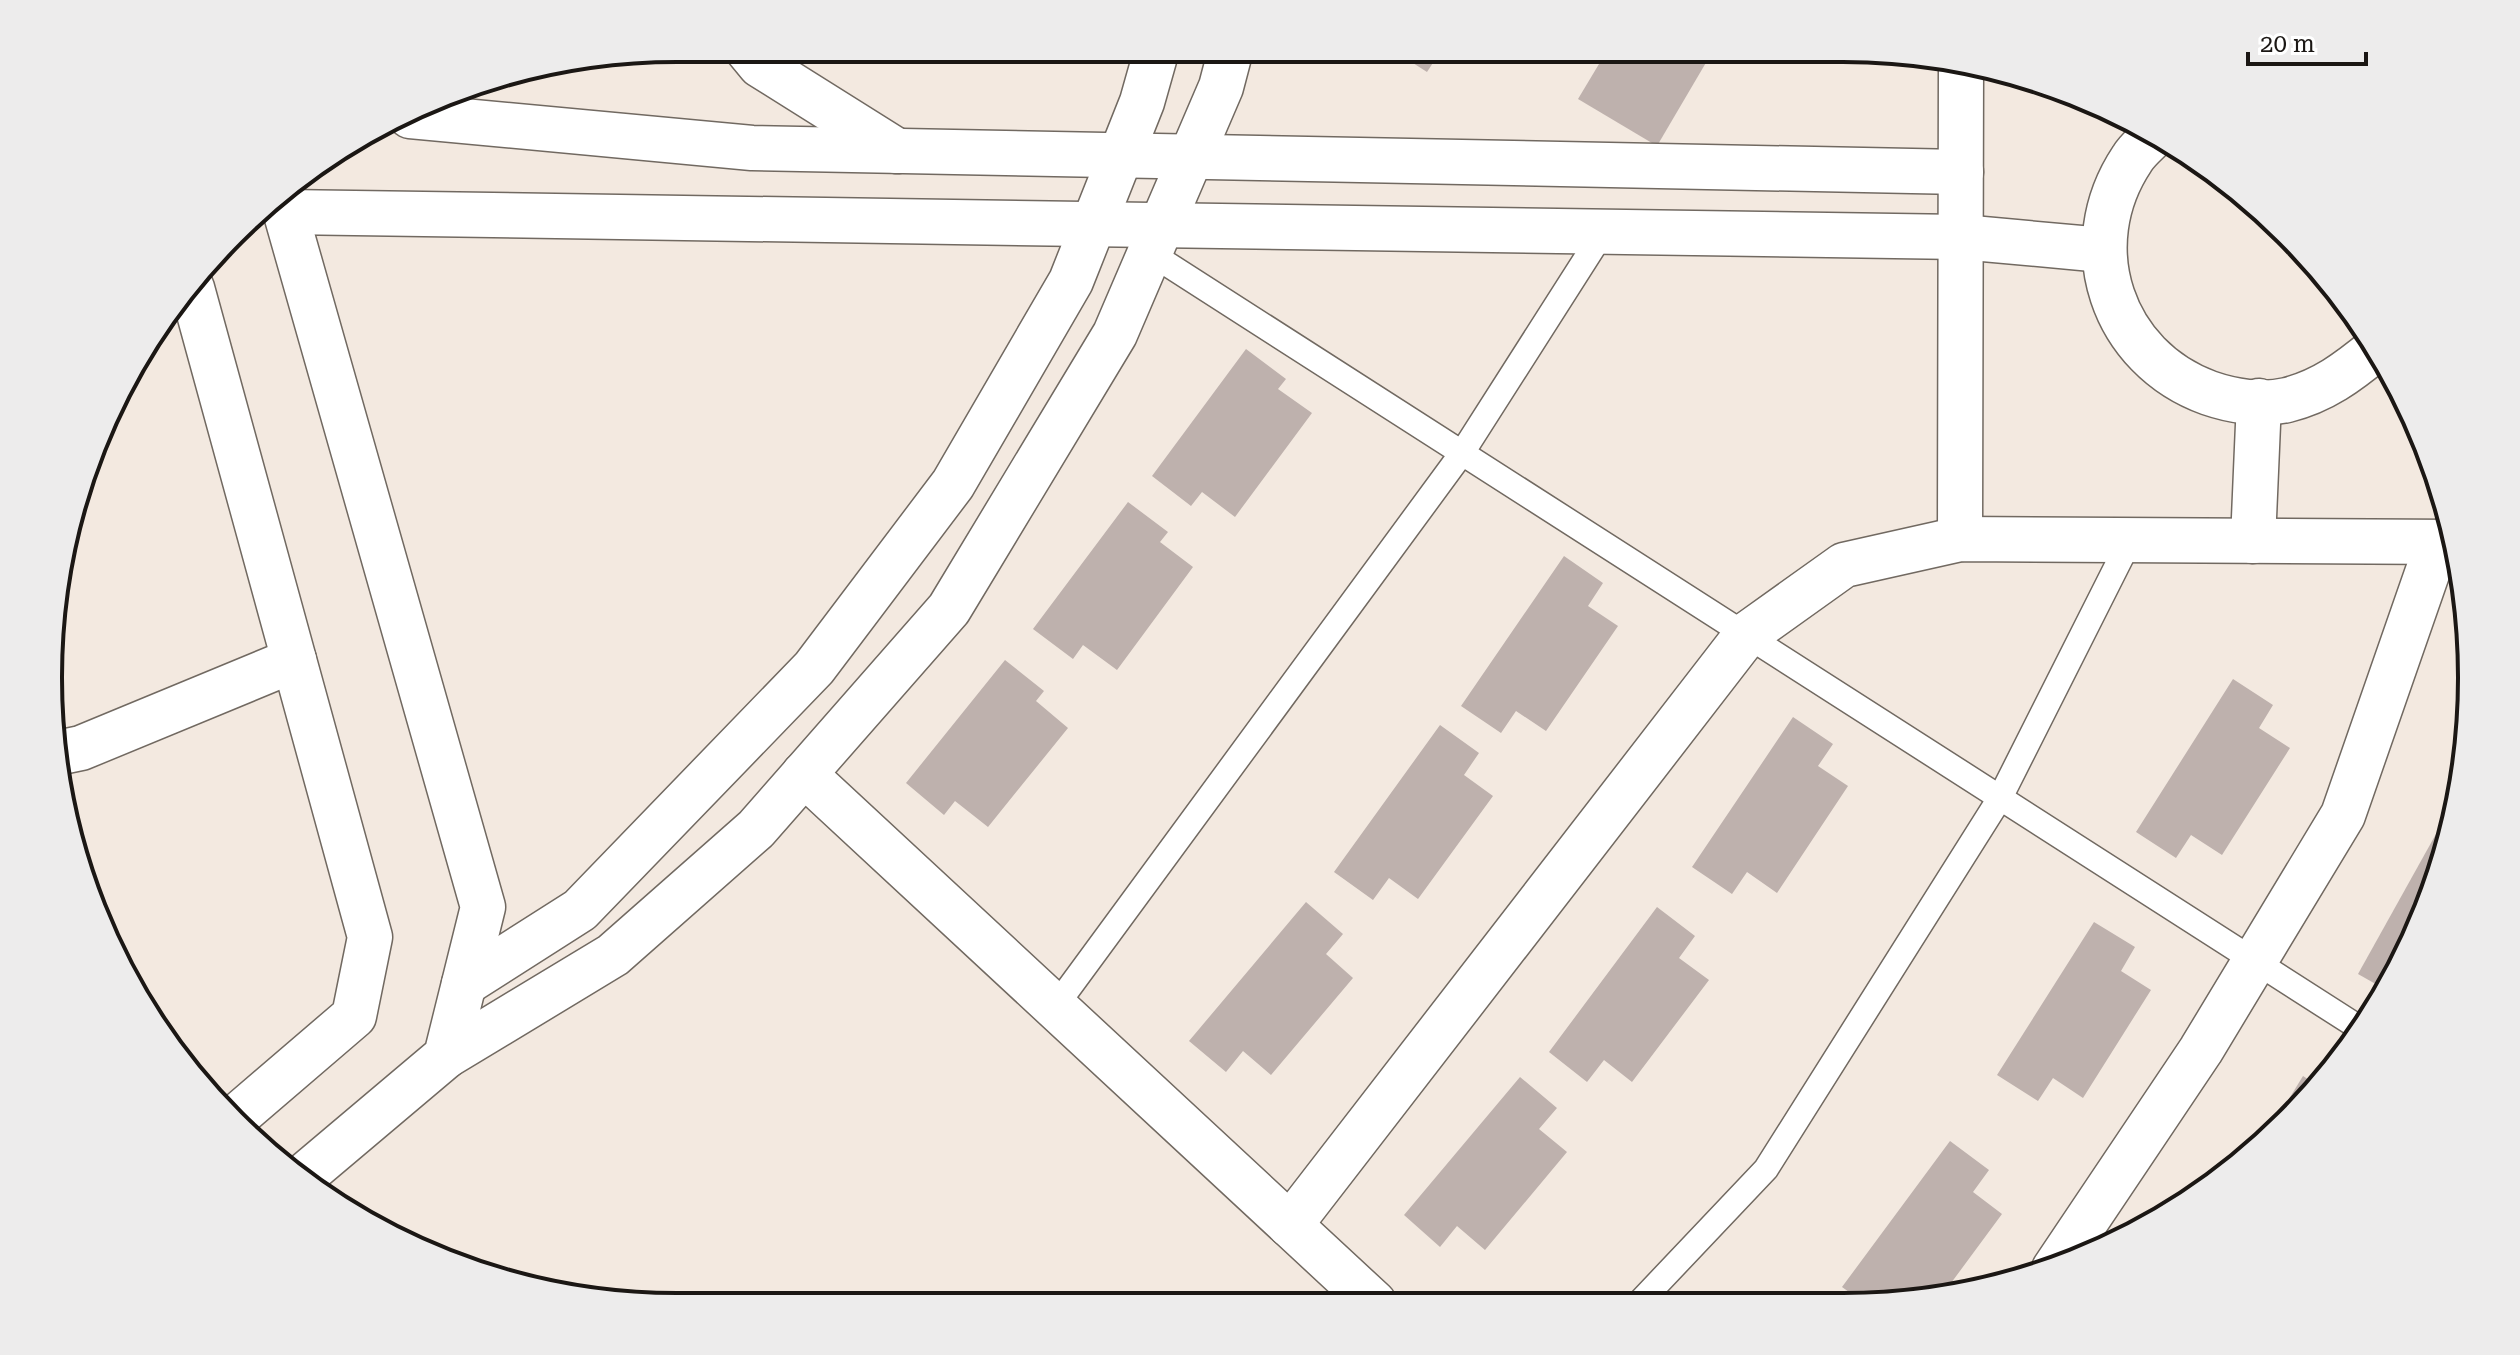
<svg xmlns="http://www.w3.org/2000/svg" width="2520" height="1355" viewBox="0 0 2520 1355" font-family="'Roboto Serif',serif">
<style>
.building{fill:#beb1ad}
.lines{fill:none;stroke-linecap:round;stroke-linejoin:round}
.lane-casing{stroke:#716961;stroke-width:27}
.street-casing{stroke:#716961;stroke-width:47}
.secondary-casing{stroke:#716961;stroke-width:47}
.lane{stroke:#fff;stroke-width:24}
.street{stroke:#fff;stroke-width:44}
.secondary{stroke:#fff;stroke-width:44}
.rim{fill:none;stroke:#1b1714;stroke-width:4}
</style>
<rect width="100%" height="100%" fill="#f3e9e0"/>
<g class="building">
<polygon points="1391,49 1442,49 1427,72"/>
<polygon points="1608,49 1714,49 1657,146 1578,99"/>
<polygon points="1246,349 1286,379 1278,389 1312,413 1235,517 1202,492 1191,506 1152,476"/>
<polygon points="1128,502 1168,532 1160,542 1193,567 1117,670 1083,645 1073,659 1033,629"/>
<polygon points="1564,556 1603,583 1588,606 1618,626 1546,731 1516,711 1501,733 1461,706"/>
<polygon points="1005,660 1044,691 1036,701 1068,728 988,827 955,801 944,815 906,783"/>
<polygon points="2233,679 2273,705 2259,728 2290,748 2222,855 2191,835 2176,858 2136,832"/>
<polygon points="1793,717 1833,744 1818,766 1848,786 1777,893 1747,872 1732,894 1692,867"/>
<polygon points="1440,725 1479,753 1464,775 1493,796 1418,899 1389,878 1373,900 1334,872"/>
<polygon points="2446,816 2453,820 2439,879 2388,991 2358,974"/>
<polygon points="1306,902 1343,934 1326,954 1353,978 1271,1075 1243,1051 1226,1072 1189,1041"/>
<polygon points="1657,907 1695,936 1679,958 1709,980 1632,1082 1604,1060 1587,1082 1549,1052"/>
<polygon points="2094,922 2135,947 2121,971 2151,990 2083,1098 2053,1078 2038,1101 1997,1075"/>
<polygon points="2303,1076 2320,1087 2267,1135"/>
<polygon points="1520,1077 1557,1108 1539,1129 1567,1152 1485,1250 1457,1226 1440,1247 1404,1215"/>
<polygon points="1950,1141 1989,1170 1973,1192 2002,1214 1940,1298 1907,1302 1897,1294 1891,1302 1863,1302 1842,1287"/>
</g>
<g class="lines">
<g class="lane-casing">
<g id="lane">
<polyline points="1150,253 2361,1029"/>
<polyline points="1055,1007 1462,453 1603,232"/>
<polyline points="1639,1303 1766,1169 2000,798 2130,540"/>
</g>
</g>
<g class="street-casing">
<g id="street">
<polyline points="746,48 760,65 897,151"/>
<polyline points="2253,541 2259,401"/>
<polyline points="804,774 1374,1303"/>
<polyline points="1290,1225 1746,635 1844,565 1960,539 2455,542"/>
<polyline points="2054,1269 2201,1050 2343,815 2438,542"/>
</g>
</g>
<g class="secondary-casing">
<g id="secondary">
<polyline points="410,116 752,148 1961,172"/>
<path d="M2157,132C2149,141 2138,149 2132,159C2074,246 2112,358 2209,393C2232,401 2262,406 2287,400C2323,391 2348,372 2376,349"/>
<polyline points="280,193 483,907 446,1056 305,1175"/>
<polyline points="285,212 1961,237 2103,250"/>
<polyline points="192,288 370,937 354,1016 235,1118"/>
<polyline points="1960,539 1961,62"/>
<polyline points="57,753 81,748 294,660"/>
<polyline points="464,984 580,910 814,668 953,484 1071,281 1142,102 1157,49"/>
<polyline points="446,1056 613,955 756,829 949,609 1115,334 1221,87 1231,49"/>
</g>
</g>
<use href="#lane" class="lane"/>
<use href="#street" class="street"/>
<use href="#secondary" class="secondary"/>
</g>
<path d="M0 0H2520V1355H0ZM677 62H1843A615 615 0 0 1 2458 677V678A615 615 0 0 1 1843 1293H677A615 615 0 0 1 62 678V677A615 615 0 0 1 677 62Z" fill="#edecec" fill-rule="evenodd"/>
<path class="rim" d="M677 62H1843A615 615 0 0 1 2458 677V678A615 615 0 0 1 1843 1293H677A615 615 0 0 1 62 678V677A615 615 0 0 1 677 62Z"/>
<path d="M2248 52v12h118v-12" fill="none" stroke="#1b1714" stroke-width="4"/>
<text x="2260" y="52" font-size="24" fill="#1b1714" stroke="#ffffff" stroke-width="6" paint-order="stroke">20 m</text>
</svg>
